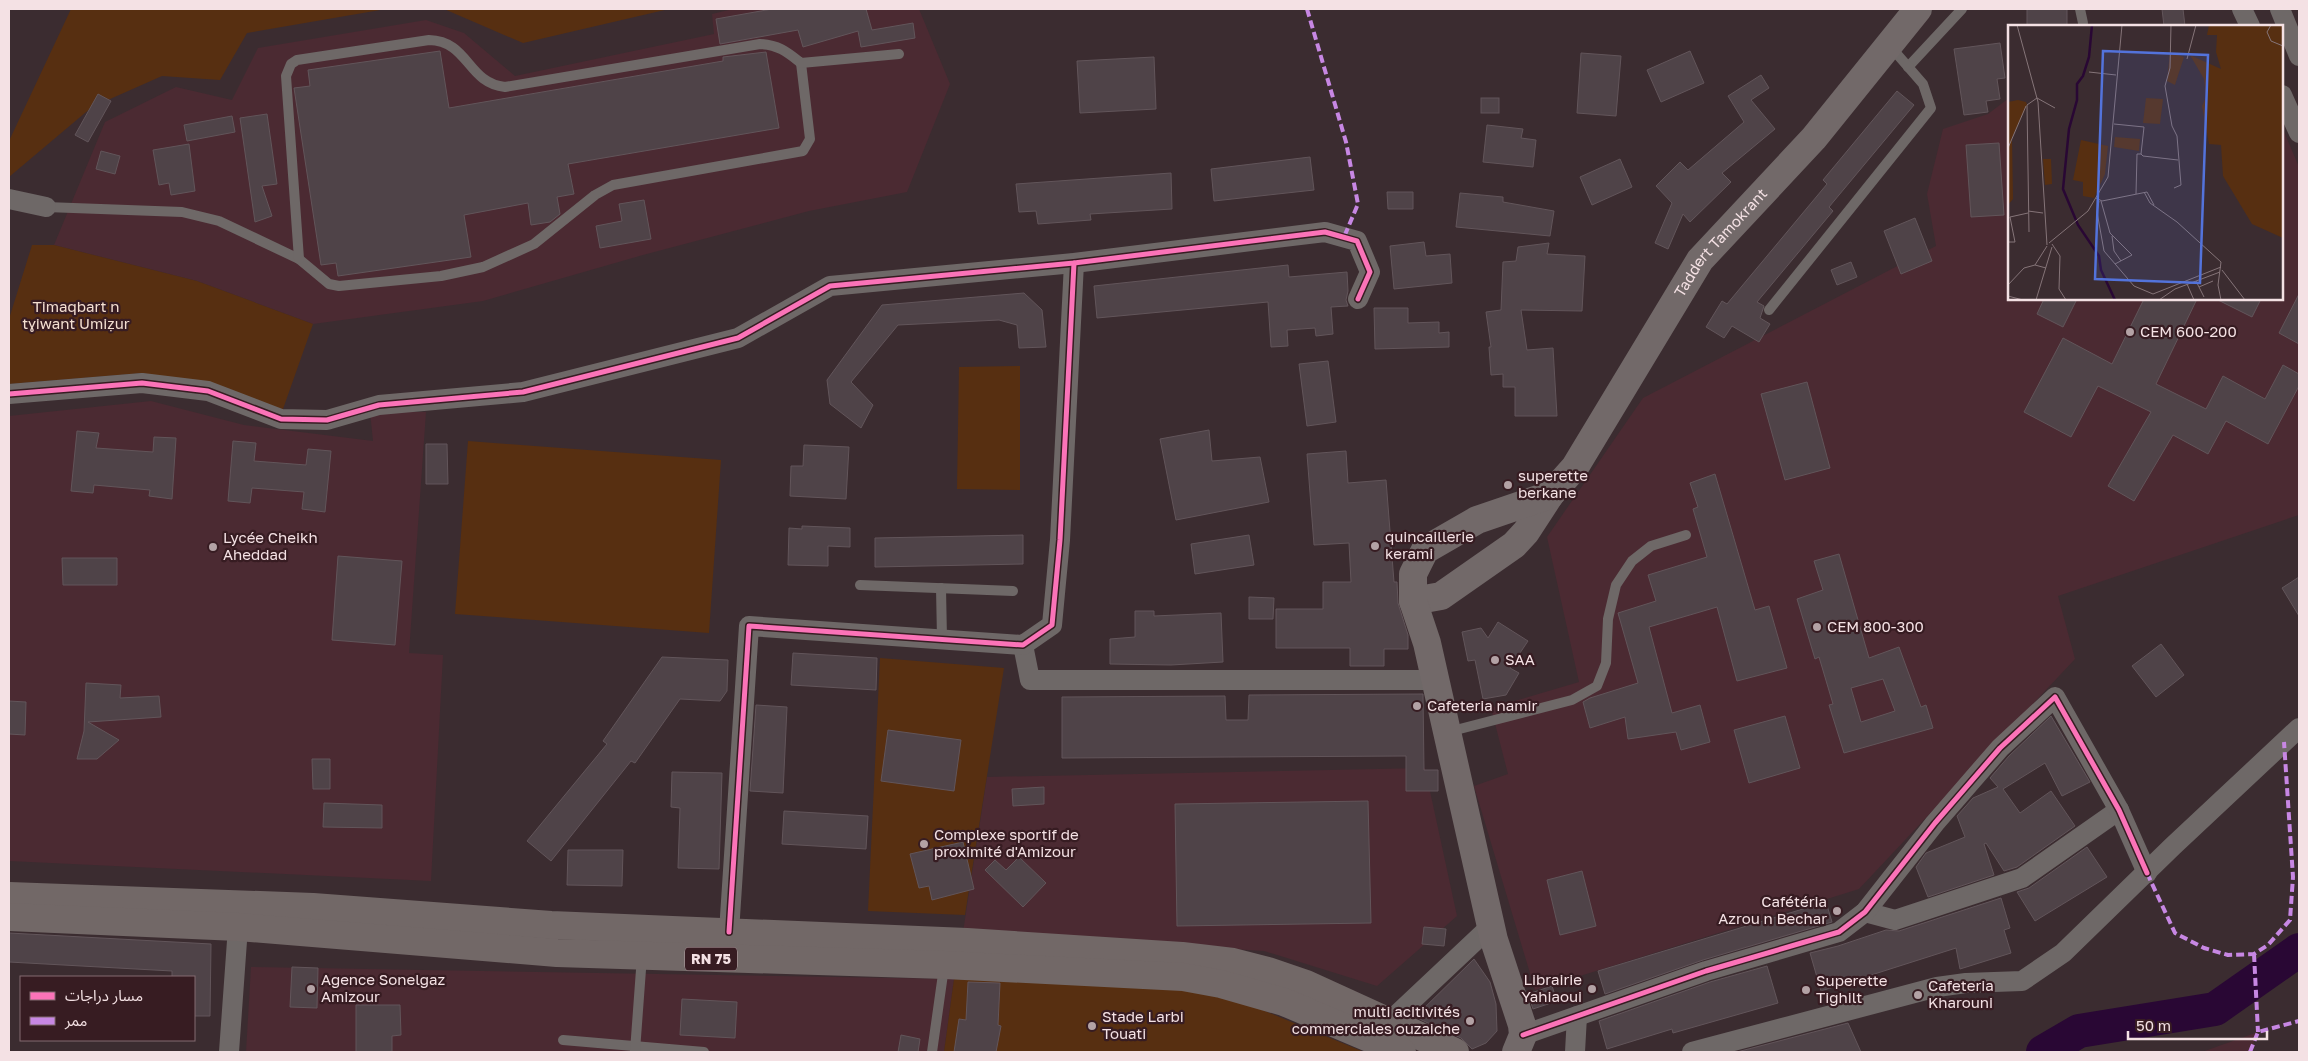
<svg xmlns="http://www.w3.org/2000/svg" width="2308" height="1061" viewBox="0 0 2308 1061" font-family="'Golos Text','Noto Sans Arabic',sans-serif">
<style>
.built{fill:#4b2a32}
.green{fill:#572f11}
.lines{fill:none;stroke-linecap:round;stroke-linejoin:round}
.river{stroke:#290734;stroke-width:34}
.building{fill:#4f4348;stroke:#62555a;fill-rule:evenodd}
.lane{stroke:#6e6867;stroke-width:10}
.street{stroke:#6e6867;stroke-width:20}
.secondary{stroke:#726969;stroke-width:28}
.primary{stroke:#726867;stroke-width:28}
.quiet{stroke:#c787e3;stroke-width:4;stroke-dasharray:8 4;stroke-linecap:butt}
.cycleway-casing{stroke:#371c22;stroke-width:8}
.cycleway{stroke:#fb73b8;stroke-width:5}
.poi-dot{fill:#b3a2a5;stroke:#371c22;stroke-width:2}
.labels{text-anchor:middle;stroke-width:4.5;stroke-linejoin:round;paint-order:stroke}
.shield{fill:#371c22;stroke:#bba6aa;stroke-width:1}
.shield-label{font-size:14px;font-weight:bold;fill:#f4e1e4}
.street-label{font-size:15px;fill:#f4e1e4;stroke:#371c22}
.park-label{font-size:15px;fill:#f4dfd1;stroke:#371c22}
.poi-label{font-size:15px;fill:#f4e1e4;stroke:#371c22;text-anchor:start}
.inset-river{fill:none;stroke:#290734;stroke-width:2.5}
.inset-road{fill:none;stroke:#857478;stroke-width:1}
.view{fill:#5373db;fill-opacity:0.15;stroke:#5373db;stroke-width:2.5}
.inset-edge{fill:none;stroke:#f4e1e4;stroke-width:2.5}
</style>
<rect width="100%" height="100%" fill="#3b2c30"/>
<g class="built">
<polygon points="733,9 919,9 950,84 907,192 809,211 643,255 483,301 313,324 197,281 54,245 105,122 176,87 232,100 258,48 426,20 464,33 515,76 714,34 712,14"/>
<polygon points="2009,98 2009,299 2282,299 2282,127 2299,167 2299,515 2058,596 2075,659 1859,889 1535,990 1474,786 1508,774 1491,708 1579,682 1547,537 1643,398 1936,246 1927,194 1943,129 1988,114"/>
<polygon points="151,401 244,425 373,441 370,412 426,412 409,653 443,655 431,881 9,861 9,416"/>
<polygon points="1425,768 1457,916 1377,986 1264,951 963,932 987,777"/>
<polygon points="251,967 954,979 944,1052 246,1052"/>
<polygon points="2258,1032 2250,1052 2202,1052"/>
</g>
<g class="green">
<polygon points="71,9 386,9 247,33 220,80 162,76 92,107 9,177 9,141"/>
<polygon points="444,9 669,9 523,43"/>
<polygon points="32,245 54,245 197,281 313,324 283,409 143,373 9,384 9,319"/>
<polygon points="1020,366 1020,490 957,489 959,367"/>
<polygon points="468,441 721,460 709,633 455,614"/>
<polygon points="880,658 1004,668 965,915 868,911"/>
<polygon points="954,979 1170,986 1248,1004 1364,1052 944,1052"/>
</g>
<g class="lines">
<polyline class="river" points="2043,1052 2079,1031 2215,1009 2299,950"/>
</g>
<g class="building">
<polygon points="772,9 866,9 872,30 913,23 915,38 861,47 858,31 803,47 798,30 720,44 716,19"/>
<rect x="2027" y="9" width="40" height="17"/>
<polygon points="2162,9 2183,9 2185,26 2164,26"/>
<polygon points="2000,43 2005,78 1997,79 2000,99 1986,101 1988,112 1964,115 1954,49"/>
<polygon points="440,51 449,108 723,61 723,57 766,52 779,128 568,164 574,194 557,197 560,214 550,222 531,225 528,203 464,215 471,257 338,276 336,263 321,265 294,88 310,86 308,70"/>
<polygon points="1690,51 1704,83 1661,102 1647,70"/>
<polygon points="1581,53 1621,56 1616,116 1577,113"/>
<polygon points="1154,57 1156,109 1080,113 1077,61"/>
<polygon points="1761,75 1769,88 1751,100 1775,129 1722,173 1731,182 1690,222 1683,214 1668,249 1655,243 1672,203 1656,186 1680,162 1688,170 1744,122 1728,96"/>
<polygon points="1897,91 1914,105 1829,207 1833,211 1757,302 1764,306 1760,318 1770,324 1759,342 1732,326 1724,338 1706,327 1722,301 1727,304 1827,184 1823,180"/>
<polygon points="98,94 111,101 88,142 75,135"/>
<rect x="1481" y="98" width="18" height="15"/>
<polygon points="267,114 277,184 262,186 272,216 255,222 240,118"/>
<polygon points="232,116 235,132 187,141 184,125"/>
<polygon points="1487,125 1523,129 1521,138 1536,140 1533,167 1483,162"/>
<polygon points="1999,143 2004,215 1971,217 1966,145"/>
<polygon points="189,144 195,191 171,195 169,183 159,185 153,150"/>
<polygon points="101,151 120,156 115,174 96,169"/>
<polygon points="1310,157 1314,190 1214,201 1211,169"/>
<polygon points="1620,159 1632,187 1592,205 1580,177"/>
<polygon points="1171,173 1172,209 1090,214 1091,220 1038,224 1036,211 1019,212 1016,184"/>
<polygon points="1387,192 1413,192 1413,209 1388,209"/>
<polygon points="1460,193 1503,197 1503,202 1554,211 1550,236 1456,227"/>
<polygon points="644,200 651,239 600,248 596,226 622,221 619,204"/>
<polygon points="1915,218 1932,261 1901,274 1884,231"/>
<polygon points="1424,242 1426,256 1450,254 1452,283 1394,289 1390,246"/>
<polygon points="1549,243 1547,254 1585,256 1582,311 1521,310 1527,350 1553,348 1557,416 1515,416 1515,387 1503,387 1503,374 1491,375 1489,347 1491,347 1486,312 1501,310 1503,262 1516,261 1518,247"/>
<polygon points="1851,262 1857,277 1837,285 1831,270"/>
<polygon points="1288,265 1289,277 1347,272 1348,291 1346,300 1348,306 1331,307 1333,334 1316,336 1315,328 1287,330 1288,346 1271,347 1268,302 1097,318 1094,286"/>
<polygon points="1024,293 1042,310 1046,347 1019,348 1017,325 999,320 898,325 851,382 873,405 861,428 830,404 827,380 882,305"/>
<polygon points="2299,294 2299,344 2279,333"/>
<polygon points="2044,299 2077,299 2063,327 2037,314"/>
<polygon points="2144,299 2197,299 2156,384 2206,409 2223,376 2265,399 2283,365 2299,374 2299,386 2268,444 2226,421 2208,454 2173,435 2134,501 2108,486 2151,412 2098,386 2071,437 2024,412 2063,338 2112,364"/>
<polygon points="2216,299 2261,299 2252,317"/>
<polygon points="1374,308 1408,308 1408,323 1439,322 1439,333 1449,332 1449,347 1375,349"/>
<polygon points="1328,361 1336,422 1307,426 1299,364"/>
<polygon points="1807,382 1830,468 1785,480 1761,394"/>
<polygon points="1209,430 1212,461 1260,457 1269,502 1176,520 1160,439"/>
<polygon points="77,431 99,433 96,448 153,452 154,437 176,438 172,499 149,496 150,490 94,485 93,493 71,491"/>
<polygon points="233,441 256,443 254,461 306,465 308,449 331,451 325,512 302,509 304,492 252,488 250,503 228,501"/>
<polygon points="426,444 447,444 448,484 426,484"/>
<polygon points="804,445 849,447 846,499 790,496 791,466 803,466"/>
<polygon points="1346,451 1348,483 1386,480 1394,582 1397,582 1398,603 1408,635 1408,649 1384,649 1384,666 1350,666 1350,648 1276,648 1276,609 1323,609 1323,582 1351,582 1349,543 1314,545 1307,454"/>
<polygon points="1715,474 1755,610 1769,606 1787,668 1737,681 1717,607 1649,627 1672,713 1700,705 1710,742 1681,750 1676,732 1628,739 1625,717 1590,728 1583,702 1590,698 1638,683 1618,613 1656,601 1648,575 1707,557 1693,509 1698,507 1690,483"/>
<polygon points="802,526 850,528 850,547 828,546 828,566 788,565 789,528 802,529"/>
<polygon points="1023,535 1023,564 875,567 875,538"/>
<polygon points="1249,535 1254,565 1195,574 1191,544"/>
<path d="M1839,554L1869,658L1899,647L1921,707L1926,705L1933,728L1844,753L1829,705L1833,704L1819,657L1815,659L1797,599L1823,590L1814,561ZM1883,679L1895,711L1861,722L1851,688Z"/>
<polygon points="338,556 402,561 395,645 332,640"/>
<polygon points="62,558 117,558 117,585 63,585"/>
<polygon points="2299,577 2299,616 2282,588"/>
<polygon points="1249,597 1274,598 1273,619 1249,619"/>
<polygon points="1135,611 1154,611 1154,616 1221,613 1223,662 1171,665 1110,664 1110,639 1135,637"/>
<polygon points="1498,622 1528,641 1510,668 1519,673 1506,695 1483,699 1475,660 1468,661 1462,632 1481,628 1488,638"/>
<polygon points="2161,644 2184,675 2156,697 2132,666"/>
<polygon points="793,653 877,658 876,690 791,685"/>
<polygon points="662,657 728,660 727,691 720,701 680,699 635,763 631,761 551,861 527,841 607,744 603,741"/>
<polygon points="86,683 121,685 120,698 159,696 161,717 88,722 119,740 97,759 77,759 84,731"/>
<polygon points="1423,694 1424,770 1438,770 1438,791 1406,791 1406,756 1062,758 1062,697 1225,696 1226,720 1248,720 1249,695"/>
<polygon points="9,701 26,702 25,735 9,734"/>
<polygon points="756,705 787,707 783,793 750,791"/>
<polygon points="1785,716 1800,768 1749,783 1734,730"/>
<polygon points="2051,716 2090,782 2062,796 2045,763 2003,789 2020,813 2051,791 2075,826 2017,867 2004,871 1986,843 1984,844 1994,875 1928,897 1916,867 1926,853 1965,837 1957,816 1973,798 1998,787 1990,778 2009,756"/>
<polygon points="888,730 961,740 954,791 881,781"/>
<polygon points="312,759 330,759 330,789 313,789"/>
<polygon points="672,772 722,773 719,869 678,868 680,808 671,807"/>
<polygon points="1044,787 1044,804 1013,806 1012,789"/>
<polygon points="1368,801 1371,923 1177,926 1175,804"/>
<polygon points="324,803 382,805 382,828 323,827"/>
<polygon points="784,811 868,816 866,849 782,844"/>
<polygon points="963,842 974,889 932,900 929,886 919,888 910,854"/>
<polygon points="2087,847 2107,877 2035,921 2017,892 2029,888"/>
<polygon points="568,850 623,850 622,886 567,885"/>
<polygon points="1019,857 1046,883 1023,907 985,870 995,860 1006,870"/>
<polygon points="1582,871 1596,926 1560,935 1547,880"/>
<polygon points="2001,898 2010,928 2004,930 2011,953 1960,969 1956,948 1821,991 1810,953 1838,946 1886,930 1899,931"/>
<polygon points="1826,902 1832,922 1703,960 1605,994 1598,971"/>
<polygon points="1424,927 1446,929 1444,946 1422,944"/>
<polygon points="9,933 211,944 210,1016 194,1016 194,977 172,977 172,971 9,962"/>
<polygon points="1474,959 1490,982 1496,1004 1497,1031 1486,1043 1472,1049 1461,1038 1415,1017"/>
<polygon points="1767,966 1778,1003 1673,1033 1672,1029 1607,1049 1599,1021 1710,982"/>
<polygon points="292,967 318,968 317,1008 290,1007"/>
<polygon points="968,982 1000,983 998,1025 1001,1026 996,1052 954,1052 959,1019 966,1020"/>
<polygon points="1552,986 1557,1001 1533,1009 1528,994"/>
<polygon points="682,999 737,1002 735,1038 680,1035"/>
<polygon points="356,1005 400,1005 401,1035 392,1036 392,1052 356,1052"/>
<polygon points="1848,1023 1861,1052 1737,1052"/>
<polygon points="901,1035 920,1039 918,1052 898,1052"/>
</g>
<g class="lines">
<g class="lane">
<polyline points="2080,9 2083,23"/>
<polyline points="1908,67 1962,9"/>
<polyline points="46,207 182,212 219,221 299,259 329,284 339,286 441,276 483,267 534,244 595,195 613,185 803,151 810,139 801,63"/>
<path d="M299,259L286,76L291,64L297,60L429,40C469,41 467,83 505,87L760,44C779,45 787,52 801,63L899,54"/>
<polyline points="1769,310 1931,108 1923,84 1890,46"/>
<polyline points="860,585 1013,591"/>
<polyline points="941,588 942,639"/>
<polyline points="1448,732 1572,700 1597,686 1606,663 1608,619 1616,585 1632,561 1651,546 1686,535"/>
<polyline points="563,1040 704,1052"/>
<polyline points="635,1051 642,956"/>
<polyline points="932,1052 944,967"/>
</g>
<g class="street">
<polyline points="2242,9 2250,26"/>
<polyline points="2280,9 2299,56"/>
<polyline points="2282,95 2299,133"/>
<polyline points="9,199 46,207"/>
<polyline points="9,394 142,383 208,391 281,419 327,420 379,405 523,392 738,338 830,286 1074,263 1325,232 1357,241 1370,272 1358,299"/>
<polyline points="1023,645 1030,680 1435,680"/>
<polyline points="1865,912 1895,920 2022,878 2119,810"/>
<polyline points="729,932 749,626 1023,645 1052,625 1060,540 1074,263"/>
<polyline points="1389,1022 1491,926"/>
<polyline points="1523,1035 1706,971 1839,932 1865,912 1935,823 2000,748 2055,697 2119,810 2147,873"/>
<polyline points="229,1052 238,927"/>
<polyline points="1575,1052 1577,1016"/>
<polyline points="1692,1052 1937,987 1966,983 2022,981 2063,953 2173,846 2299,728"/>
</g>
<g class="secondary">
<path id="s1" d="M1413,601L1441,596L1514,545L1526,532L1550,495L1575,467L1700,260L1814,138L1918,9"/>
<polyline points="1516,1052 1523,1035 1522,1025 1494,940 1427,643 1413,601 1413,574 1425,550 1477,520 1550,495"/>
</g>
<g class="primary">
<polyline points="9,896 313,907 551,925 967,942 1182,956 1233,962 1268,971 1306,984 1455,1052"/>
<polyline points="9,917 238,927 557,953 945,965 1183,977 1221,984 1284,1002 1402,1052"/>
</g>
<g class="quiet">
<polyline points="1307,9 1346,142 1358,204 1344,237"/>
<polyline points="2147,873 2175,933 2204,948 2228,955 2254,954 2268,945 2290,920 2293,877 2284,742"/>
<polyline points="2254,954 2258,1032"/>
<polyline points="2250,1052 2258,1032 2299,1021"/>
</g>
<g class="cycleway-casing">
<g id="cycleway">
<polyline points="9,394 142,383 208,391 281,419 327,420 379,405 523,392 738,338 830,286 1074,263 1325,232 1357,241 1370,272 1358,299"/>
<polyline points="729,932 749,626 1023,645 1052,625 1060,540 1074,263"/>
<polyline points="1523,1035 1706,971 1839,932 1865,912 1935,823 2000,748 2055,697 2119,810 2147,873"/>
</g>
</g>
<use href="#cycleway" class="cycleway"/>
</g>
<g class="poi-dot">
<circle cx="2130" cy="332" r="5"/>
<circle cx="1508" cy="485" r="5"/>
<circle cx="1375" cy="546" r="5"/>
<circle cx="213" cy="547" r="5"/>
<circle cx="1817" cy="627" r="5"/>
<circle cx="1495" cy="660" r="5"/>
<circle cx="1417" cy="706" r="5"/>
<circle cx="924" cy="844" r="5"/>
<circle cx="1837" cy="911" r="5"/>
<circle cx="311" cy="989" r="5"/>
<circle cx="1592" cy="989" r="5"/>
<circle cx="1806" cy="990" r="5"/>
<circle cx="1918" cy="995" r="5"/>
<circle cx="1470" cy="1021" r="5"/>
<circle cx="1092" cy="1026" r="5"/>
</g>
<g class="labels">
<rect class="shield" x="685" y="947.5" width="52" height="23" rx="4"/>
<g class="shield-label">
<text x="711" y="964">RN 75</text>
</g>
<g class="street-label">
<text dy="5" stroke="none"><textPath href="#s1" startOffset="485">Taddert Tamokrant</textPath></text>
</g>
<g class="park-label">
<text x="76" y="312">Timaqbart n<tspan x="76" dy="17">tɣiwant Umiẓur</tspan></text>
</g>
<g class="poi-label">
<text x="2140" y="337">CEM 600-200</text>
<text x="1518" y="481">superette<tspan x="1518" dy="17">berkane</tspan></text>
<text x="1385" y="542">quincaillerie<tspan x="1385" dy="17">kerami</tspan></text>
<text x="223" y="543">Lycée Cheikh<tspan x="223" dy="17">Aheddad</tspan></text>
<text x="1827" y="632">CEM 800-300</text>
<text x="1505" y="665">SAA</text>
<text x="1427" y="711">Cafeteria namir</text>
<text x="934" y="840">Complexe sportif de<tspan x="934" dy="17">proximité d'Amizour</tspan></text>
<text x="1827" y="907" text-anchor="end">Cafétéria<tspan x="1827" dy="17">Azrou n Bechar</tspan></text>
<text x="321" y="985">Agence Sonelgaz<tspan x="321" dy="17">Amizour</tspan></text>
<text x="1582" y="985" text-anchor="end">Librairie<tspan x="1582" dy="17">Yahiaoui</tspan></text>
<text x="1816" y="986">Superette<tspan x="1816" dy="17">Tighilt</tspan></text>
<text x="1928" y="991">Cafeteria<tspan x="1928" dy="17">Kharouni</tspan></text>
<text x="1460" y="1017" text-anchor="end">multi acitivités<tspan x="1460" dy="17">commerciales ouzaiche</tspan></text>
<text x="1102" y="1022">Stade Larbi<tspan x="1102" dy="17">Touati</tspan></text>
</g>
</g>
<g transform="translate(2008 25)">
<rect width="275" height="275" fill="#3b2c30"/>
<path d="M201,0H273L275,3V213L244,199L215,151L213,120L201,119L194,81L198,72L196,54L182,30L213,44L208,27L209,10H199ZM162,27L176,32L167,60L159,56ZM138,73L155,74L152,99L135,98ZM10,75L18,77L19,80L4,113L5,174L0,180V77ZM107,112L132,114L131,126L106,122ZM73,115L100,121L97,149L86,173L75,171V157L65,155ZM35,134H43L44,159L37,160Z" fill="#572f11"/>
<path class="inset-river" d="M84,0L81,32L75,51L69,59V75L61,104L55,164L70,200L91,231L93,245L107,275"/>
<path class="inset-road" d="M9,0L30,77L39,220M163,0L162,43L157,61L164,101L169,111L173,160L166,163M263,0L259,7L263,16L275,21M179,34L188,0M81,47L108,50M106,99L136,102L133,129H129L128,169M0,123L18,81M133,129L135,131L170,135M136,167L142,178L169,197L213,237L210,260L213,275M88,173L94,176L139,167L146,180M91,176L89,187L96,226L126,261L145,269M93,176L102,208L124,230L107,239M20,186L35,188M21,207L19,80L29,73L47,83M104,211L106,226L113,236M0,217H7L2,192L20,188M41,218L80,186L100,152L114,0M44,219L52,231L51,264L58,275M27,240L39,221M214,245L237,275M188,256L196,272M179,259L186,275M0,260L16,243L27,240L38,243M191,262L205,256M145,269L213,242M0,271L15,275M28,275L44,222M151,275L167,264L212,247"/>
<path class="view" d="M95,26L200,30L192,258L87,254Z"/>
<rect width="275" height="275" class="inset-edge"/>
</g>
<rect width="2308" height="1061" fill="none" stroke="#f4e1e4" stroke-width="20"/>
<rect x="20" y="976" width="175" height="65" fill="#371c22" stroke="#836b70"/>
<rect x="30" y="992" width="25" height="8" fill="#fb73b8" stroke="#836b70"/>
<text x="65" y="1001" font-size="15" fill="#f4e1e4">مسار دراجات</text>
<rect x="30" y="1017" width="25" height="8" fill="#c787e3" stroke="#836b70"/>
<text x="65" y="1026" font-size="15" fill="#f4e1e4">ممر</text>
<path d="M2128 1031v8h139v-8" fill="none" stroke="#f4e1e4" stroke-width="2.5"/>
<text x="2136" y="1031" font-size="15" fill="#f4e1e4" stroke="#371c22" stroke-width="4" paint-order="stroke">50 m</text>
</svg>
